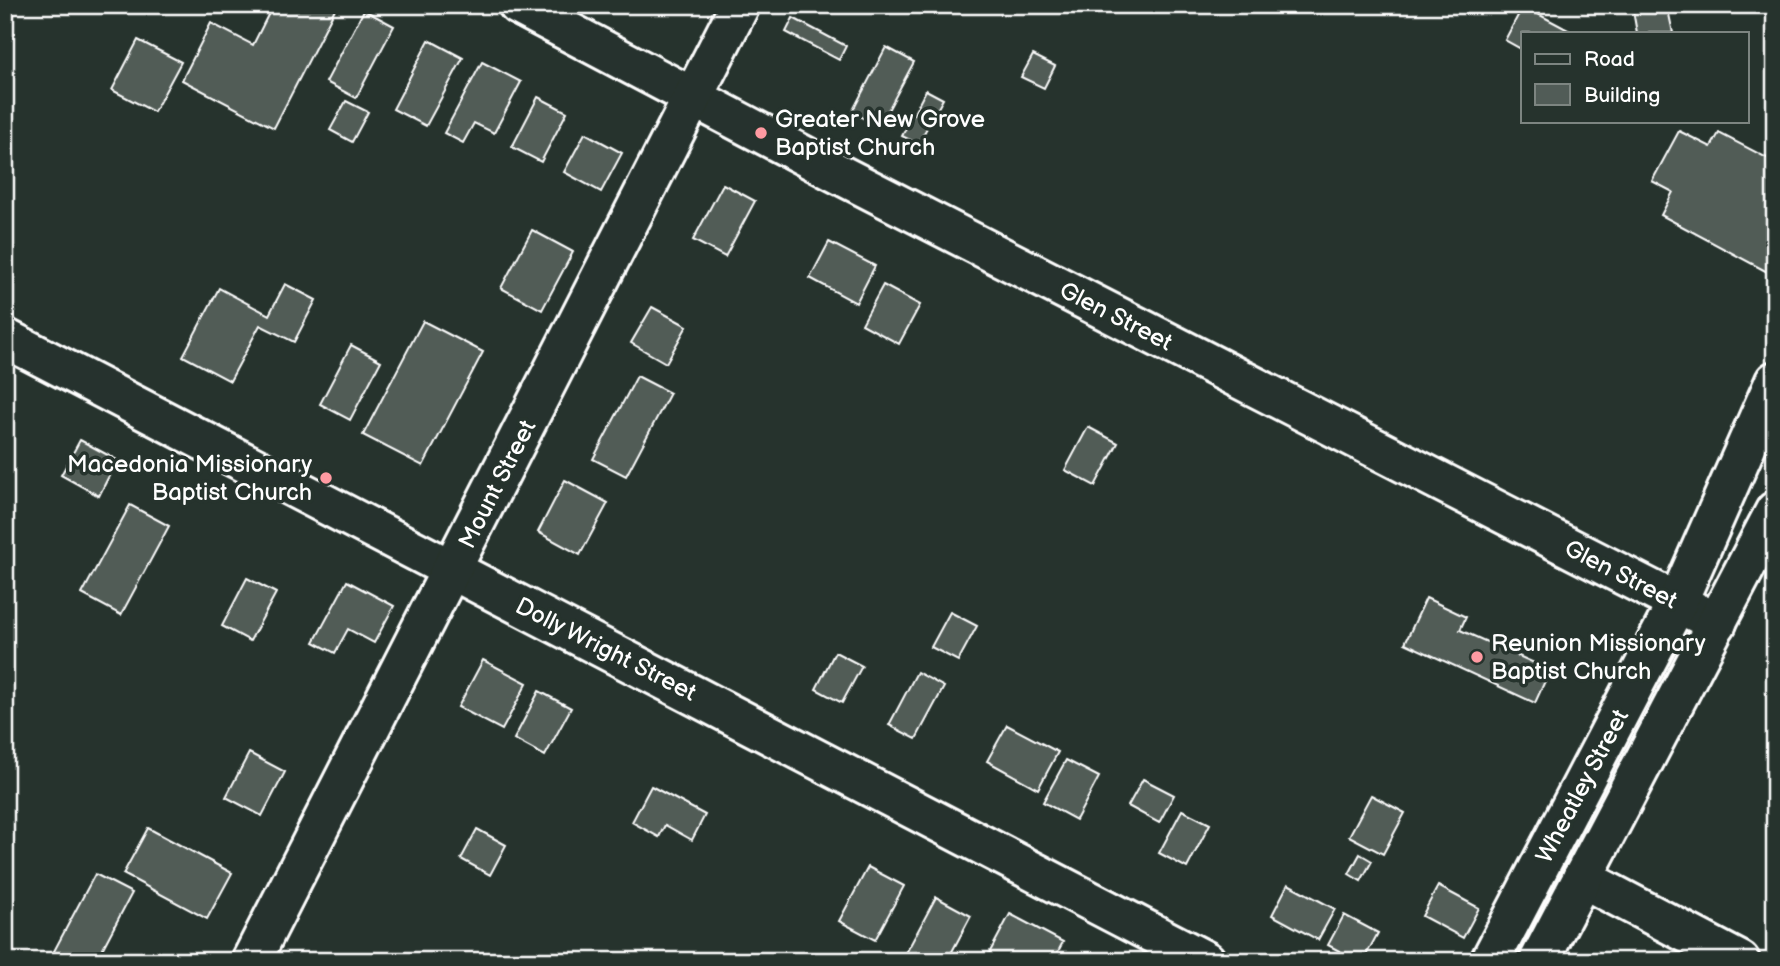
<svg xmlns="http://www.w3.org/2000/svg" width="1780" height="966" viewBox="0 0 1780 966" font-family="'Balsamiq Sans',sans-serif">
<style>
.building{fill:#515c57;stroke:#fff;stroke-width:2}
.lines{fill:none;stroke-linecap:round;stroke-linejoin:round}
.minor-casing{stroke:#fff;stroke-width:44}
.major-casing{stroke:#fff;stroke-width:44}
.minor{stroke:#26332d;stroke-width:38}
.major{stroke:#26332d;stroke-width:38}
.poi-dot{fill:#ff9aa2;stroke:#26332d;stroke-width:2.5}
.labels{text-anchor:middle;stroke-width:7;stroke-linejoin:round;paint-order:stroke}
.poi-label{font-size:24px;fill:#fff;stroke:#26332d;text-anchor:start}
.street-label{font-size:24px;fill:#fff;stroke:#26332d}
</style>
<rect width="100%" height="100%" fill="#26332d"/>
<filter id="ink" filterUnits="userSpaceOnUse"><feTurbulence type="fractalNoise" baseFrequency=".0143" numOctaves="2"/><feDisplacementMap in="SourceGraphic" scale="14" xChannelSelector="R" yChannelSelector="G"/><feConvolveMatrix kernelMatrix="1 2 1 2 8 2 1 2 1" color-interpolation-filters="sRGB"/></filter>
<g filter="url(#ink)">
<g class="building">
<polygon points="273,5 337,5 274,128 182,80 211,23 253,45"/>
<polygon points="1632,5 1667,5 1673,33 1637,33"/>
<polygon points="1523,6 1572,32 1571,33 1523,33 1523,50 1505,40"/>
<polygon points="364,10 394,26 356,98 326,82"/>
<polygon points="793,18 846,46 839,60 786,32"/>
<polygon points="138,40 181,62 154,112 112,90"/>
<polygon points="429,40 463,58 426,126 393,109"/>
<polygon points="886,47 914,62 879,127 852,112"/>
<polygon points="1033,55 1055,66 1044,88 1021,77"/>
<polygon points="482,62 521,82 494,133 474,123 463,143 444,133"/>
<polygon points="926,90 943,99 918,144 902,136"/>
<polygon points="538,97 567,112 541,162 512,147"/>
<polygon points="346,101 368,112 352,142 330,130"/>
<polygon points="1679,131 1711,147 1719,133 1775,162 1773,275 1661,215 1673,192 1652,181"/>
<polygon points="585,133 622,153 601,192 564,172"/>
<polygon points="723,184 755,201 725,257 693,240"/>
<polygon points="532,230 573,252 542,310 501,288"/>
<polygon points="829,242 875,266 856,303 810,278"/>
<polygon points="285,284 316,300 294,342 260,325 230,381 183,356 219,288 269,315"/>
<polygon points="883,285 920,305 899,344 862,324"/>
<polygon points="652,307 687,326 666,363 631,343"/>
<polygon points="423,321 483,352 423,466 363,435"/>
<polygon points="351,345 381,361 350,420 320,404"/>
<polygon points="637,376 670,393 626,476 593,459"/>
<polygon points="1088,427 1118,443 1095,486 1065,470"/>
<polygon points="80,440 117,460 99,496 61,475"/>
<polygon points="565,480 608,503 580,555 538,532"/>
<polygon points="130,505 169,526 121,615 82,594"/>
<polygon points="247,578 276,593 250,641 222,626"/>
<polygon points="347,581 394,606 374,643 348,629 335,653 314,642"/>
<polygon points="1426,598 1466,617 1460,630 1550,670 1535,703 1405,643"/>
<polygon points="950,612 977,626 958,661 931,647"/>
<polygon points="835,652 862,666 842,703 816,689"/>
<polygon points="483,660 527,683 502,730 458,707"/>
<polygon points="917,672 944,687 916,739 889,725"/>
<polygon points="539,691 571,708 545,756 514,739"/>
<polygon points="1007,725 1058,752 1038,789 987,761"/>
<polygon points="249,753 285,772 262,816 226,797"/>
<polygon points="1066,760 1099,777 1076,820 1043,802"/>
<polygon points="1143,779 1174,795 1159,823 1128,806"/>
<polygon points="651,786 705,815 692,840 665,825 659,837 632,822"/>
<polygon points="1371,795 1405,813 1383,854 1349,836"/>
<polygon points="1182,810 1210,824 1187,868 1159,853"/>
<polygon points="148,828 232,873 207,919 123,874"/>
<polygon points="477,829 506,845 490,875 461,859"/>
<polygon points="1360,854 1372,861 1361,881 1349,874"/>
<polygon points="868,867 904,886 875,940 839,921"/>
<polygon points="95,874 132,893 96,961 68,961 53,953"/>
<polygon points="1288,884 1335,909 1318,940 1272,915"/>
<polygon points="1438,886 1479,908 1463,938 1422,916"/>
<polygon points="936,897 971,916 947,961 920,961 906,953"/>
<polygon points="1010,914 1063,942 1053,961 1038,961 1033,958 1032,961 985,961"/>
<polygon points="1344,915 1378,933 1363,961 1358,961 1328,945"/>
</g>
<g class="lines">
<g class="minor-casing">
<g id="minor">
<polyline points="518,5 835,172 1717,623"/>
<polyline points="5,338 1206,961"/>
<polyline points="1582,878 1740,961"/>
<polyline points="251,961 740,5"/>
</g>
</g>
<g class="major-casing">
<g id="major">
<polyline points="1490,961 1677,603 1775,381"/>
<polyline points="1539,961 1775,511"/>
</g>
</g>
<use href="#minor" class="minor"/>
<use href="#major" class="major"/>
</g>
</g>
<g class="poi-dot">
<circle cx="761" cy="133" r="7"/>
<circle cx="326" cy="478" r="7"/>
<circle cx="1477" cy="657" r="7"/>
</g>
<g class="labels">
<g class="poi-label">
<text x="775" y="127">Greater New Grove<tspan x="775" dy="28">Baptist Church</tspan></text>
<text x="312" y="472" text-anchor="end">Macedonia Missionary<tspan x="312" dy="28">Baptist Church</tspan></text>
<text x="1491" y="651">Reunion Missionary<tspan x="1491" dy="28">Baptist Church</tspan></text>
</g>
<g class="street-label">
<text transform="translate(1116 316) rotate(27)" y="8">Glen Street</text>
<text transform="translate(497 484) rotate(-63)" y="8">Mount Street</text>
<text transform="translate(1621 574) rotate(27)" y="8">Glen Street</text>
<text transform="translate(606 649) rotate(27)" y="8">Dolly Wright Street</text>
<text transform="translate(1582 786) rotate(-62)" y="8">Wheatley Street</text>
</g>
</g>
<rect width="1780" height="966" fill="none" stroke="#26332d" stroke-width="28"/>
<rect x="14" y="14" width="1752" height="938" fill="none" stroke="#fff" stroke-width="2.5" filter="url(#ink)"/>
<rect x="1521" y="32" width="228" height="91" fill="#26332d" stroke="#7d8581" stroke-width="2"/>
<rect x="1535" y="54" width="35" height="10" fill="#26332d" stroke="#7d8581" stroke-width="2"/>
<text x="1584" y="66" font-size="21" fill="#ffffff">Road</text>
<rect x="1535" y="84" width="35" height="21" fill="#515c57" stroke="#7d8581" stroke-width="2"/>
<text x="1584" y="102" font-size="21" fill="#ffffff">Building</text>
</svg>
